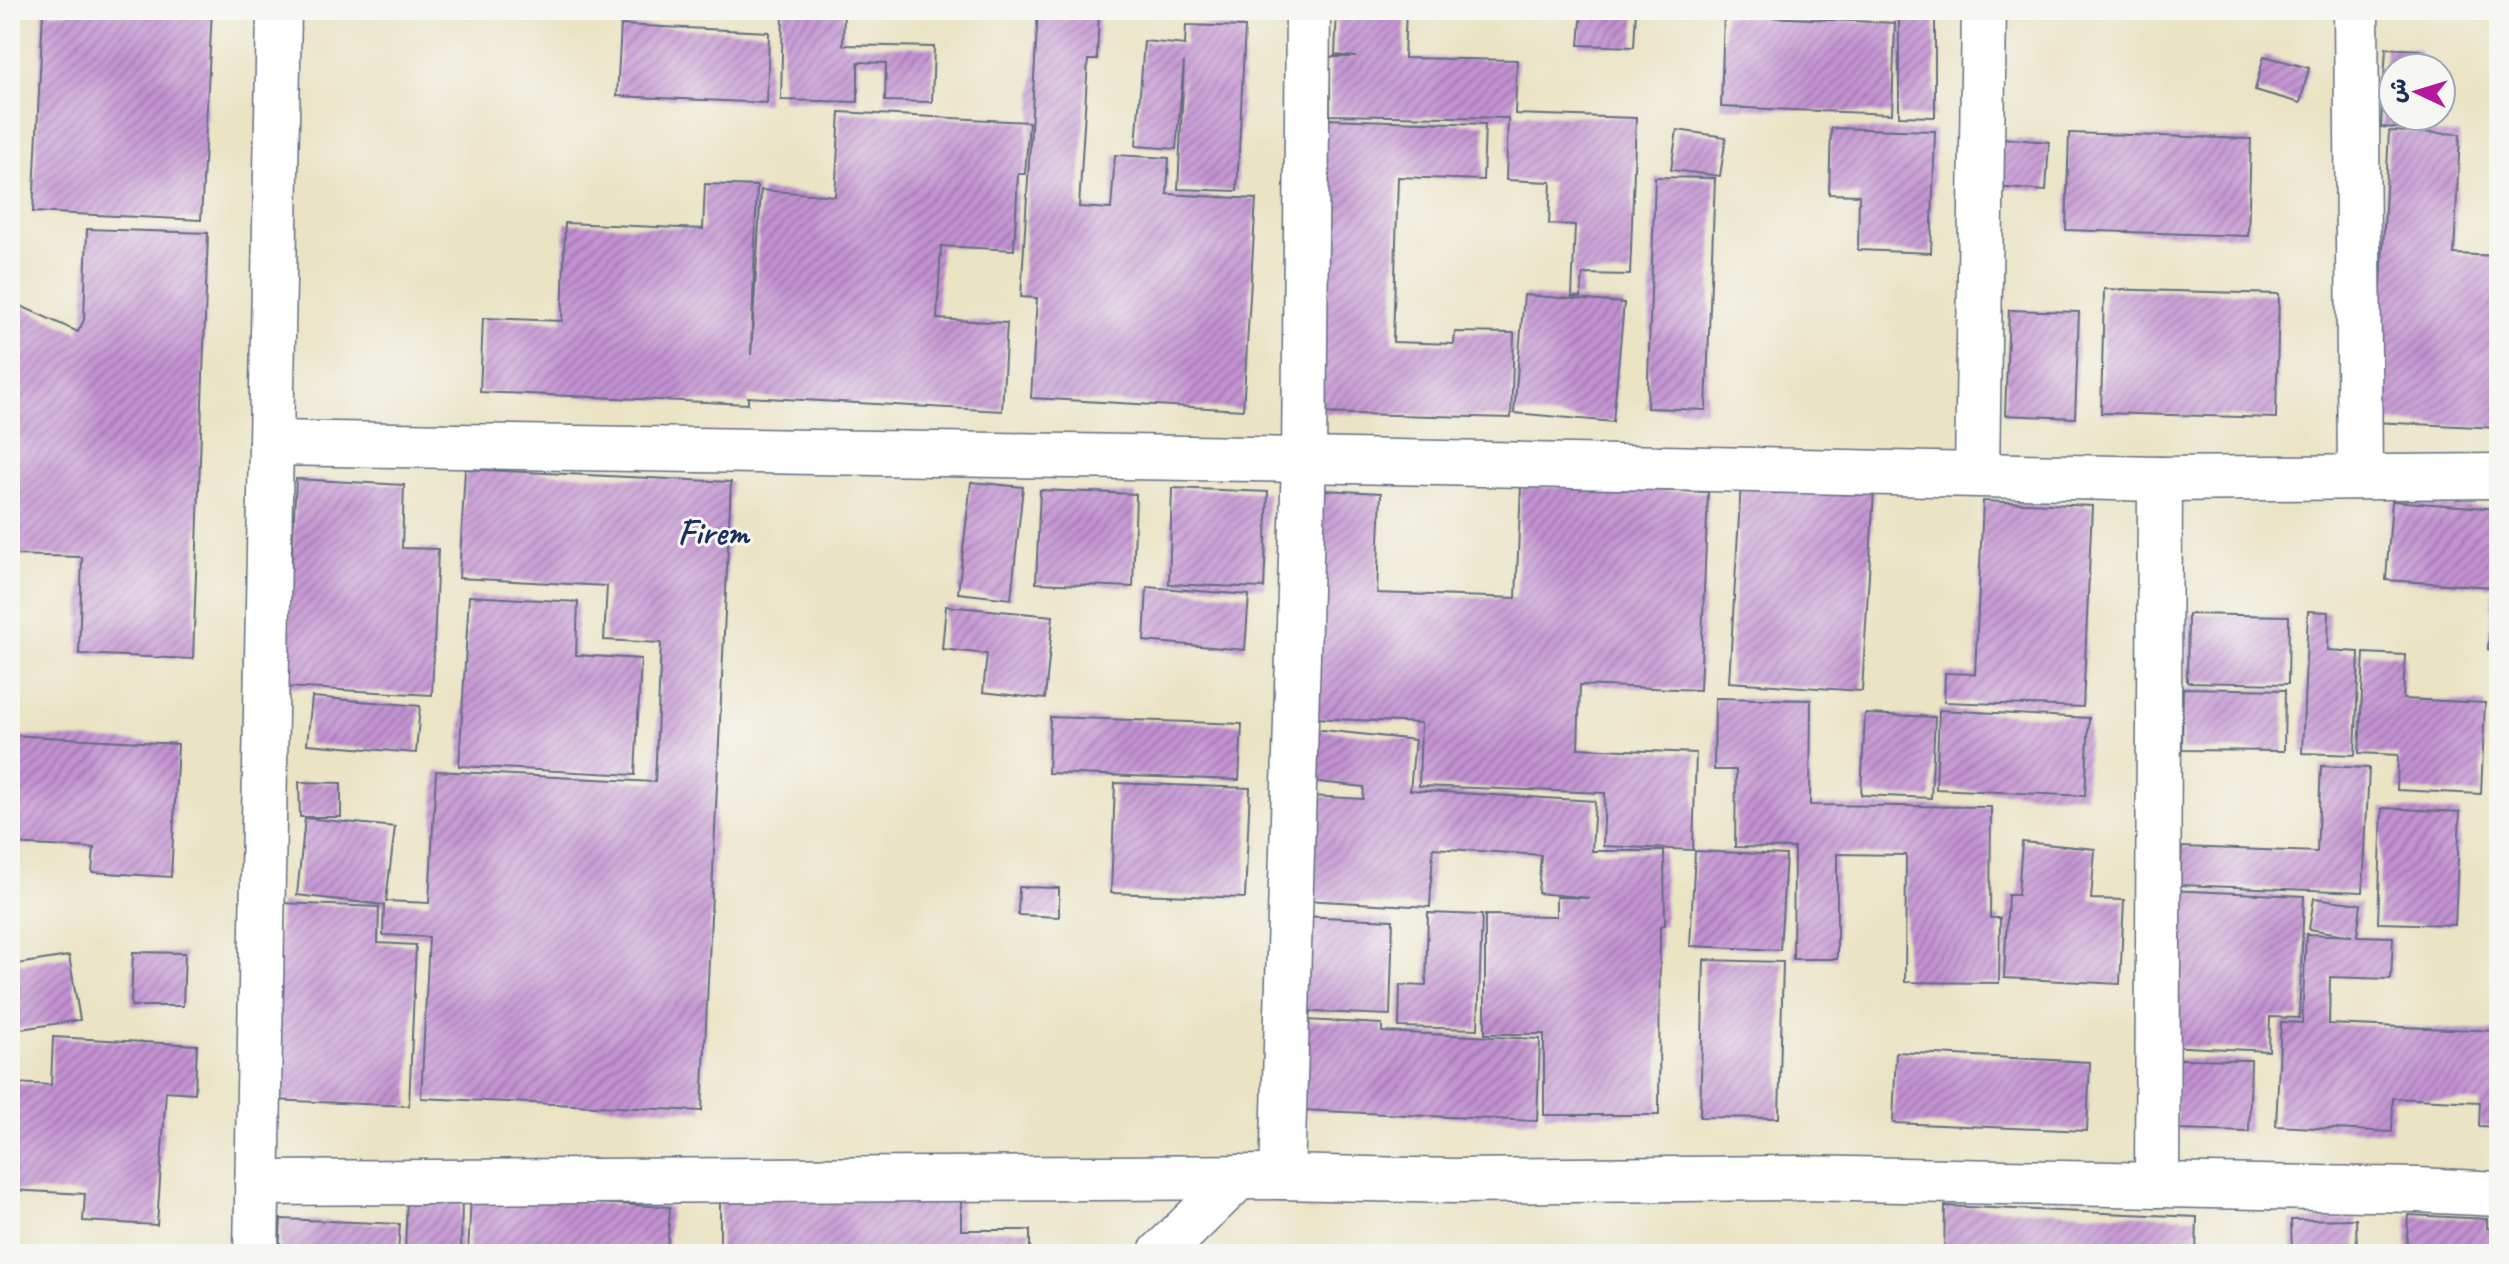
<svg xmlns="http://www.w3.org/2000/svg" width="2509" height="1264" viewBox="0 0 2509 1264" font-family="Caveat,'Playpen Sans Arabic',sans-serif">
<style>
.building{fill:url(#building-hatch)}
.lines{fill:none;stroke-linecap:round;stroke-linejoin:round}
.minor-casing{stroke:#636e82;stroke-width:47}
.minor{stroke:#fff;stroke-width:44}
.labels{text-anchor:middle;stroke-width:6;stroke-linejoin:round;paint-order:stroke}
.district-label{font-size:36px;font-weight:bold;fill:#1b2f5e;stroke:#f6f6f2}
</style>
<defs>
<pattern id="building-hatch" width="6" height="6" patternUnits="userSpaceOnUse" patternTransform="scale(2)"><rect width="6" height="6" fill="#c291d0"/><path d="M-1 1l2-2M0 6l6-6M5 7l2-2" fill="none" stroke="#9d77ac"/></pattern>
</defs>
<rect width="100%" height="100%" fill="#f6f6f2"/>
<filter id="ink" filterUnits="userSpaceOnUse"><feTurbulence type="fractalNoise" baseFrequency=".0125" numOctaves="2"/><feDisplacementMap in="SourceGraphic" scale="16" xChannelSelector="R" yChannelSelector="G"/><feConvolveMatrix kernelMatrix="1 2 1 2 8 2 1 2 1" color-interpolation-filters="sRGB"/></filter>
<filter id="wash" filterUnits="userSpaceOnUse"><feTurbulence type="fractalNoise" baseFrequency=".006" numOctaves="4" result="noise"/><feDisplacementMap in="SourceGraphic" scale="32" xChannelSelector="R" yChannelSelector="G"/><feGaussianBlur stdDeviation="1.8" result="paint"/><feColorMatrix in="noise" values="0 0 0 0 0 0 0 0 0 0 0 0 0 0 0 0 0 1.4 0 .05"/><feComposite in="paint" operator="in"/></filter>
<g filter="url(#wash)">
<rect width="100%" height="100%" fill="#eae3c4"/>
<g id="blocks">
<g class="building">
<polygon points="68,10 212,10 201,220 33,212 43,12 68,13"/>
<polygon points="632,10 712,10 711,15 632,13"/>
<polygon points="783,10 844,10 843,45 934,47 932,102 885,101 886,63 858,62 858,102 781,100"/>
<polygon points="1038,10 1099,10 1097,60 1088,60 1079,207 1111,209 1115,155 1169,158 1167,194 1256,199 1243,410 1031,398 1037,298 1021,297"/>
<polygon points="1337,10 1406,10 1404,58 1517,60 1515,114 1636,118 1630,275 1583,274 1581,297 1572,297 1575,225 1549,224 1551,182 1506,180 1508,118 1330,115 1330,57 1356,57 1335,55"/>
<polygon points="1582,10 1636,10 1634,47 1579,45"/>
<polygon points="1899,10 1935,10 1935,117 1899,116"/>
<polygon points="1724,15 1895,23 1892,114 1721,107"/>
<polygon points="621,25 769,32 767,103 617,96"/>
<polygon points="1186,25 1245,27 1237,191 1178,189 1184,62 1176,149 1136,146 1144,41 1185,45"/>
<polygon points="2386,48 2420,50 2419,68 2393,68 2393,116 2415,116 2414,129 2381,127"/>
<polygon points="2264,56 2309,68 2300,103 2255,90"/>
<polygon points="840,112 1029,122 1025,174 1018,174 1014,250 941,246 937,319 1007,323 1002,411 748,397 748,404 480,392 483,318 562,321 565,223 703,229 705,184 757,186 751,355 761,190 835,196"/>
<polygon points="1325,119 1485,124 1483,180 1398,177 1393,342 1454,344 1455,332 1514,333 1511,418 1316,413"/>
<polygon points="1831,128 1935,131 1931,253 1858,250 1859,195 1829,194"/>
<polygon points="1677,130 1726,137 1720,176 1671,170"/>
<polygon points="2389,131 2460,134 2454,254 2499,256 2499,428 2374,422"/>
<polygon points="2069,133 2251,139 2248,236 2066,230"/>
<polygon points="2000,138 2049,142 2046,191 1996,187"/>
<polygon points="1655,177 1715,178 1706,410 1647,408"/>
<polygon points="87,229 208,233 193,659 79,654 82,557 10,555 10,301 78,332 84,320"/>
<polygon points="2104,289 2279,294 2276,418 2101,413"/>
<polygon points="1524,295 1624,303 1613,422 1514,413"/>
<polygon points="2009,310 2079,312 2075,418 2005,415"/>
<polygon points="465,469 731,482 702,1111 421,1098 429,937 383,935 384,905 297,895 305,818 395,827 386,901 429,903 436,771 655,782 661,643 604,640 607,586 459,578"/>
<polygon points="296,479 404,485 402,548 438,549 432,695 285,687"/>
<polygon points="971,482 1023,487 1011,599 958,593"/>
<polygon points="1741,483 1874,491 1862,691 1729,682"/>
<polygon points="1521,486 1708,492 1700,690 1580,685 1578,748 1696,753 1693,850 1603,846 1605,793 1419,786 1421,723 1313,718 1322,490 1381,493 1377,593 1516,598"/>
<polygon points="1172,488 1268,492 1264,588 1169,584"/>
<polygon points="1040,490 1136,494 1133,587 1036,583"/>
<polygon points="1983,501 2092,506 2083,707 1944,702 1945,673 1975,674"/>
<polygon points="2392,501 2499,509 2499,650 2488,649 2493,587 2386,580"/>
<polygon points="1147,587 1249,595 1245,650 1144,641"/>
<polygon points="469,596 578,602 576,655 641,659 635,775 459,766"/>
<polygon points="946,606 1053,616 1045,699 983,692 987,654 942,649"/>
<polygon points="2308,611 2329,612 2328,650 2359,652 2355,755 2302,753"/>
<polygon points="2188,614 2289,616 2288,684 2187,682"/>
<polygon points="2364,653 2405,655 2403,699 2485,703 2481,794 2397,790 2398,755 2359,753"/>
<polygon points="2183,688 2285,690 2284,751 2182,750"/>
<polygon points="312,697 420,706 416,753 307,744"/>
<polygon points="1715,698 1811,700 1810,805 1991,807 1990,918 2000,918 1999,983 1905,982 1906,855 1837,854 1837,959 1793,959 1794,848 1735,847 1736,770 1714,770"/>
<polygon points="1939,710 2089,718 2085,796 1936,789"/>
<polygon points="1865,714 1935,717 1931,798 1861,795"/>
<polygon points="1050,717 1242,724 1239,780 1048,773"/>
<polygon points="1304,728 1415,740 1410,790 1595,801 1592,851 1664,851 1665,925 1660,926 1659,1115 1544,1115 1544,1034 1485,1034 1485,915 1556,916 1556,897 1589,898 1538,893 1541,855 1433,848 1430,907 1304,900 1310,796 1363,799 1364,787 1300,780"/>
<polygon points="10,735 178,744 171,877 92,872 94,848 10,844"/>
<polygon points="2321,766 2369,768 2363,892 2180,885 2182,847 2317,852"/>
<polygon points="299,782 341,783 341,817 300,817"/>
<polygon points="1115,783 1250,788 1245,898 1111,893"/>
<polygon points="2382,808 2460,812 2455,925 2378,923"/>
<polygon points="2022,842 2095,849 2091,899 2124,900 2120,984 2004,978 2008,895 2018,895"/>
<polygon points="1695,851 1786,855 1780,950 1690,946"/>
<polygon points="1019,887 1059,888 1059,917 1018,915"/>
<polygon points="2168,890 2304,896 2299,1018 2270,1017 2269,1051 2145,1045"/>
<polygon points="2314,898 2361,904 2357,936 2393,937 2391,979 2330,977 2329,1024 2499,1031 2499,1127 2479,1126 2480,1102 2393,1098 2392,1132 2276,1126 2281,1022 2302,1023 2306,934 2352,936 2309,929"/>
<polygon points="280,903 379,907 378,943 416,945 409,1106 271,1100"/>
<polygon points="1428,913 1482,915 1478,1029 1399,1027 1400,985 1426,986"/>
<polygon points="2495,913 2499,913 2499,964 2491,963"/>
<polygon points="1298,916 1393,920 1390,1015 1293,1011"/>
<polygon points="133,952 185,953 183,1006 131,1006"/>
<polygon points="69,956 80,1020 14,1030 10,1003 10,965"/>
<polygon points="1704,960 1783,962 1779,1118 1700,1117"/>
<polygon points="1306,1020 1382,1024 1382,1032 1540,1039 1537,1121 1302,1110"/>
<polygon points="53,1037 197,1045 195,1093 166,1091 157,1225 83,1221 85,1194 10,1190 14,1083 51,1085"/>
<polygon points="1896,1052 2090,1062 2087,1131 1893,1123"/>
<polygon points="2177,1059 2251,1060 2249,1132 2176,1130"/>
<polygon points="407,1195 462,1197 461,1254 405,1254"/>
<polygon points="471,1196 670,1207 667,1254 468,1254"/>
<polygon points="720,1198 961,1200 961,1230 1030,1230 1030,1252 965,1251 965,1254 720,1254"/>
<polygon points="1945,1206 2197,1217 2196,1254 1944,1254"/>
<polygon points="2408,1215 2487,1219 2487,1228 2499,1229 2499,1254 2406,1254"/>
<polygon points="281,1219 400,1224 398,1254 279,1254"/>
<polygon points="2356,1219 2357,1254 2292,1254 2291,1220"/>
</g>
</g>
</g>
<g filter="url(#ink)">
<use href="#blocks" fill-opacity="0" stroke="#636e82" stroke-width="2"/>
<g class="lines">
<g class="minor-casing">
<g id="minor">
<polyline points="2356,10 2360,476"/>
<polyline points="271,443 1304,460 2160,479 2499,476"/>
<polyline points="1977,474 1984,10"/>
<polyline points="1282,1177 1304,460 1308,10"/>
<polyline points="257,1183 1282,1177 1455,1181 1799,1178 2418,1190 2499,1194"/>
<polyline points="2157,1185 2160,479"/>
<polyline points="256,1254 279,10"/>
<polyline points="1160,1254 1239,1177"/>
</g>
</g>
<use href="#minor" class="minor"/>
</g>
</g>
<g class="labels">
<g class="district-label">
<text x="713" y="544">Firem</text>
</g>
</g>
<rect width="2509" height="1264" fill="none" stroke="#f6f6f2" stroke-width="40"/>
<g transform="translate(2417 92) rotate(274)"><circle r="38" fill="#f6f6f2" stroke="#9ea6b7" stroke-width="2"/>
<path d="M0-6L14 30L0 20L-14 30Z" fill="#b5179e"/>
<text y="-12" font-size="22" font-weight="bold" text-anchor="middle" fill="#1b2f5e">ش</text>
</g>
</svg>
